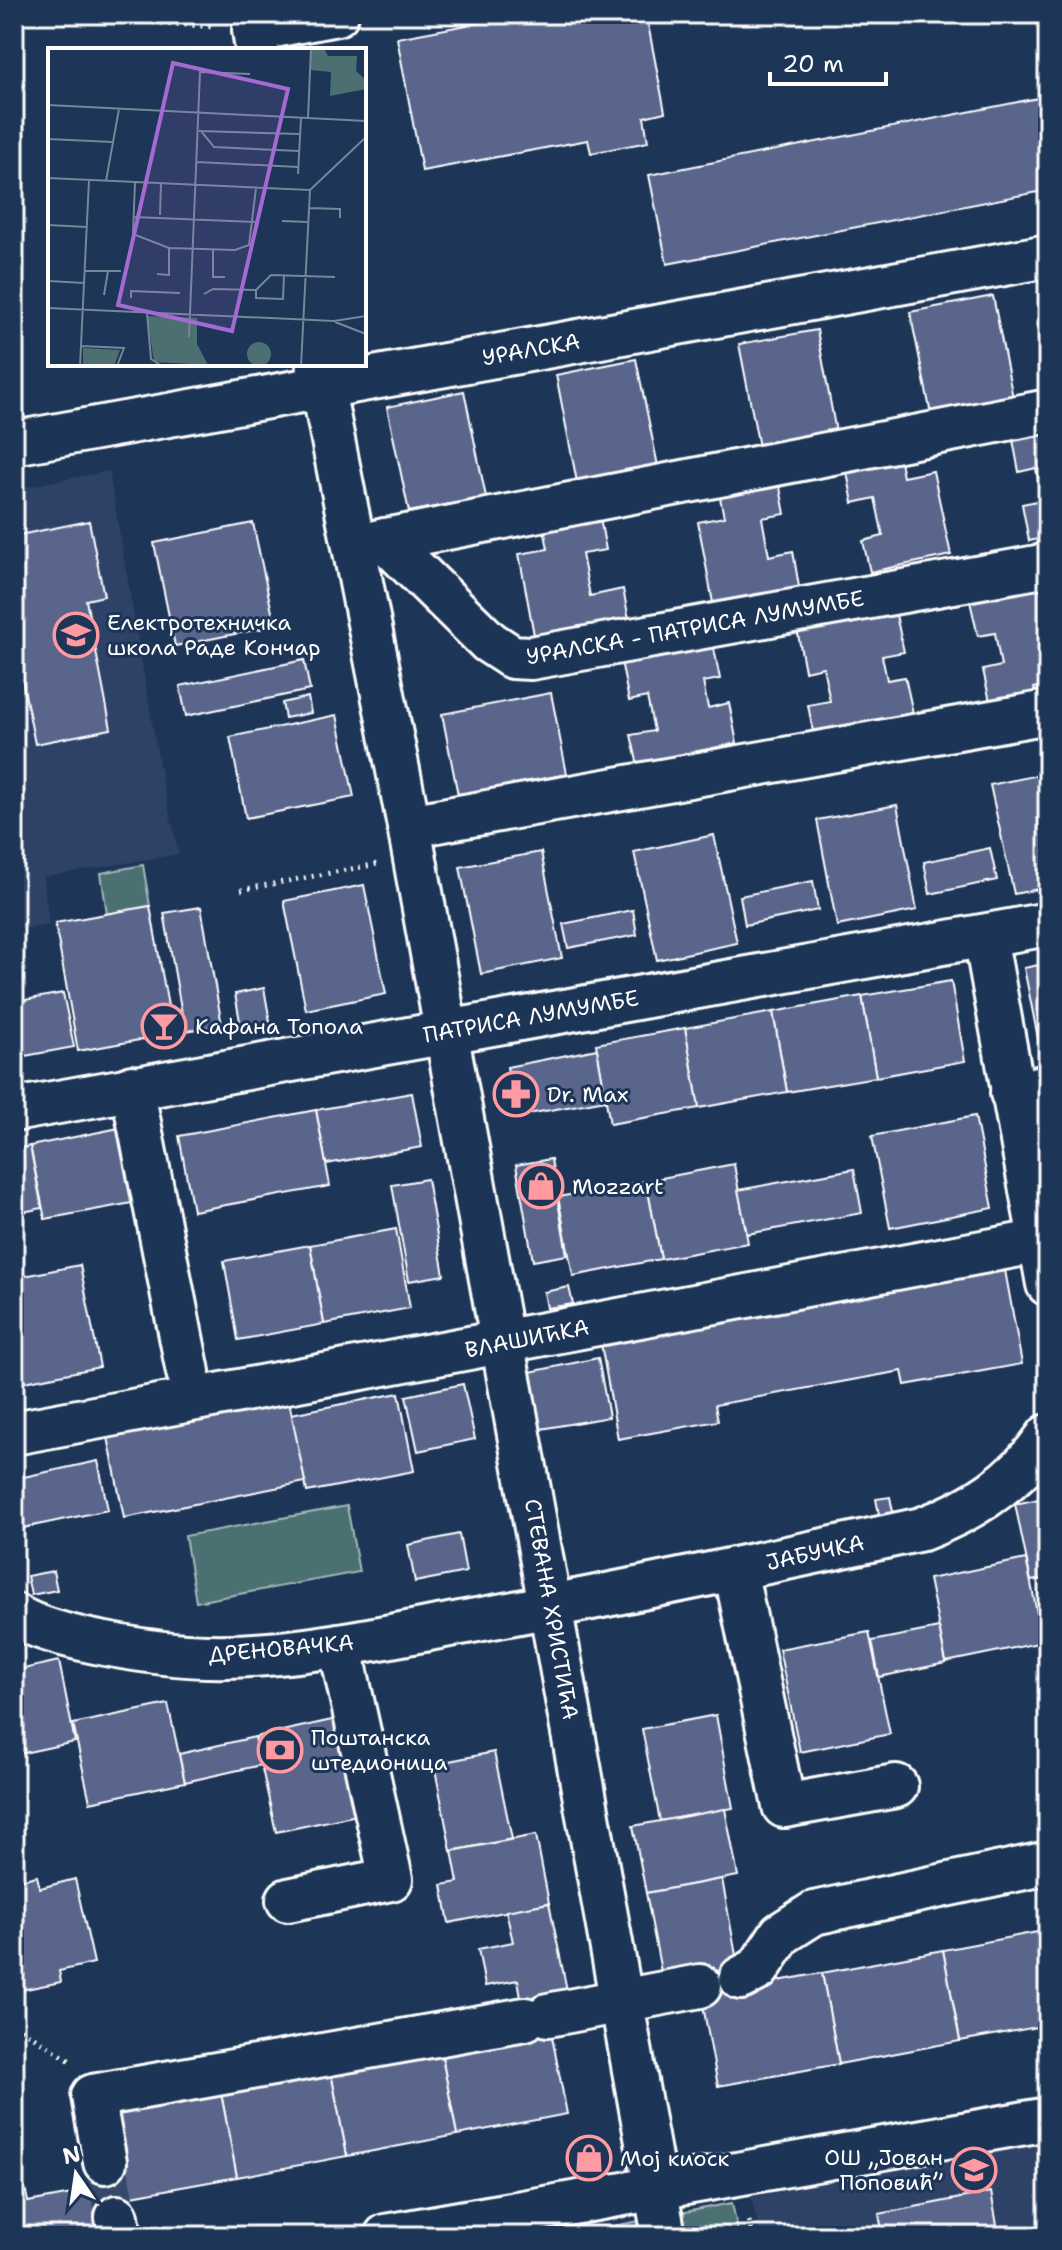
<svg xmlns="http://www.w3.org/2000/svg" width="1062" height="2250" viewBox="0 0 1062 2250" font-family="'Shantell Sans',sans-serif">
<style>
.built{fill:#2f4367}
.green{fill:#4c7072;stroke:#a6b8b8;stroke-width:2}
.building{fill:#5a658c;stroke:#fff;stroke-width:2}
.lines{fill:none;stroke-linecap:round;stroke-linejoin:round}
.minor-tunnel{stroke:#344968;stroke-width:42;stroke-dasharray:42 21;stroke-linecap:butt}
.minor-casing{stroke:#fff;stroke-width:48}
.path{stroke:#fff;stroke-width:5;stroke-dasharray:2 6;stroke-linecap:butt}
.minor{stroke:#1d3557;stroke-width:42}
.labels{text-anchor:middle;stroke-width:6;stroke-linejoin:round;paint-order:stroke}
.street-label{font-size:22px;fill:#fff;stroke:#1d3557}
.poi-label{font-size:22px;fill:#fff;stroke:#1d3557;text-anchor:start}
.inset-road{fill:none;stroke:#77869a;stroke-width:2}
.view{fill:#a36bd2;fill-opacity:0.15;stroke:#a36bd2;stroke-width:4}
.inset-edge{fill:none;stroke:#fff;stroke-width:4}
</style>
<rect width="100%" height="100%" fill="#1d3557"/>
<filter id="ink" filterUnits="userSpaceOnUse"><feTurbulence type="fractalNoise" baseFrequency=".0125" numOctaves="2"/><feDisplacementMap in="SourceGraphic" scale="16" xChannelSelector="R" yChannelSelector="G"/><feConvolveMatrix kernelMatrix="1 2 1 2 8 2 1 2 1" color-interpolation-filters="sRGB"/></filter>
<g filter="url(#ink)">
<g class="built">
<polygon points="109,471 162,780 179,854 43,877 49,925 14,930 14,489"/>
<polygon points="1048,2142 1048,2236 760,2236 751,2197"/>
</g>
<g class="green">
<polygon points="143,865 150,906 107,914 101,873"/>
<polygon points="347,1506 359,1572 196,1602 185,1536"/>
<polygon points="732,2203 739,2236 562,2236"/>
</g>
<g class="building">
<polygon points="526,14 646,14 665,112 644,117 648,142 591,153 588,140 422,171 397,38"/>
<polygon points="1048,96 1048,190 667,264 649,175"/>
<polygon points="993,296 1014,403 932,419 910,312"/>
<polygon points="817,330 836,432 759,447 739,344"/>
<polygon points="636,359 658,466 577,482 556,375"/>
<polygon points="464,391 486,497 409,512 387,407"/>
<polygon points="1048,422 1048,537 1029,541 1022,504 1042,500 1036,468 1019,472 1011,429"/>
<polygon points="899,457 903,477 933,471 951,555 870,572 863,541 883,536 875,498 853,503 846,467"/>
<polygon points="779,482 785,514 762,518 769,556 793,551 799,587 713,603 698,522 724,517 719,493"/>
<polygon points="599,513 606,550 582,554 590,596 623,589 629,619 534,635 519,554 548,549 543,523"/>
<polygon points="89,521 104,596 86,600 111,729 35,744 14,639 14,536"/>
<polygon points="253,523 275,626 175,646 154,543"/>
<polygon points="1048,581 1048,685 1034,688 1036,696 991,706 983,670 1001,666 995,633 978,636 969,597"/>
<polygon points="895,610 904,652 882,656 887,680 905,677 913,713 866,723 867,732 815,742 808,705 830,701 823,667 805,671 797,629"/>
<polygon points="713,643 720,679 703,682 708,708 729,703 737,743 685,754 687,760 639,770 631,735 654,731 647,697 629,701 621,661"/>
<polygon points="304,660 310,690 186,716 180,686"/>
<polygon points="551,693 567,774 458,795 442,714"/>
<polygon points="308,697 311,713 285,718 282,703"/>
<polygon points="337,715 354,797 246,818 230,737"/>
<polygon points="1048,773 1048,887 1014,894 990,785"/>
<polygon points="897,805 917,910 837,926 817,820"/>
<polygon points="714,835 737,943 657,960 634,852"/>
<polygon points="990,848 997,880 930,894 924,862"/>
<polygon points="541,852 562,958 481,974 460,867"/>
<polygon points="813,881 818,910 745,925 740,896"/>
<polygon points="364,885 386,994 306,1010 284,901"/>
<polygon points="150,906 173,1034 78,1051 55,923"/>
<polygon points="201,907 222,1025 185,1031 164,913"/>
<polygon points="633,910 637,935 568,948 563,924"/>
<polygon points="1048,963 1048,1046 1040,1048 1024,968"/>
<polygon points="951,981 965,1061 876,1077 862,996"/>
<polygon points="264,988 271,1027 242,1032 235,994"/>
<polygon points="63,993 74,1047 14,1058 14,1002"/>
<polygon points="862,996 876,1077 787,1092 773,1012"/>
<polygon points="773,1012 787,1092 699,1108 685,1028"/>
<polygon points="685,1028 699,1108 610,1124 596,1044"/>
<polygon points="597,1049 606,1100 517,1116 507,1067"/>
<polygon points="412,1093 422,1147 326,1164 316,1110"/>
<polygon points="316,1110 330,1186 193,1211 179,1136"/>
<polygon points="975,1116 993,1208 890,1228 872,1136"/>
<polygon points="129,1126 143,1201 45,1219 30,1146"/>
<polygon points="30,1146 42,1208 14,1214 14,1149"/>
<polygon points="551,1159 567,1255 533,1261 516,1165"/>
<polygon points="734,1164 748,1243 661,1259 646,1181"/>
<polygon points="854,1169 862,1213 747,1234 738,1190"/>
<polygon points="427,1179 444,1275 409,1281 392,1185"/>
<polygon points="646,1181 661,1259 573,1276 558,1197"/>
<polygon points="396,1229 410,1308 324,1324 310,1245"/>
<polygon points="310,1245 324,1324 238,1340 224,1261"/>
<polygon points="80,1265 100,1367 14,1384 14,1278"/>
<polygon points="1005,1270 1022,1364 905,1385 902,1371 715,1405 718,1421 618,1439 601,1344"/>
<polygon points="569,1287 573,1304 547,1308 544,1292"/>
<polygon points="598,1358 609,1417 541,1429 530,1372"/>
<polygon points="463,1384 475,1439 418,1451 406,1396"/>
<polygon points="399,1393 414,1471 307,1492 291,1414"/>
<polygon points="288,1396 305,1482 124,1518 107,1432"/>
<polygon points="98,1461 108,1510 14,1530 14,1479"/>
<polygon points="890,1497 894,1517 880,1519 876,1499"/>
<polygon points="1048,1497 1048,1578 1031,1581 1015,1504"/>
<polygon points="459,1534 466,1572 415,1582 408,1545"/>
<polygon points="1026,1559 1043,1642 946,1662 929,1579"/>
<polygon points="53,1571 57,1590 31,1595 27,1576"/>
<polygon points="939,1628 946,1663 879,1677 872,1641"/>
<polygon points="869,1632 890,1734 800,1752 779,1649"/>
<polygon points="59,1661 75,1742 14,1755 14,1671"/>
<polygon points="168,1704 185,1782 90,1802 73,1724"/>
<polygon points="716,1715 733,1808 660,1821 642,1729"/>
<polygon points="341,1718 362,1814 276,1832 255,1737"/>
<polygon points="255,1737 261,1765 185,1782 179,1754"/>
<polygon points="494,1752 512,1839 451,1851 434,1764"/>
<polygon points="725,1809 738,1876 646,1893 633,1826"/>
<polygon points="536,1835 549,1903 449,1923 442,1885 458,1882 452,1851"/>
<polygon points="37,1876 40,1888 75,1879 94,1963 59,1971 61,1982 21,1990 19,1980 14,1981 14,1881"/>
<polygon points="722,1879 742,1988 701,1995 663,1982 646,1893"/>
<polygon points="549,1903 569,2000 527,2031 518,1980 485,1986 478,1949 513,1942 506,1911"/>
<polygon points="1048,1930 1048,2025 960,2041 943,1950"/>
<polygon points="943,1950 960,2041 839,2064 822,1973"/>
<polygon points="822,1973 839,2064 718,2086 701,1995"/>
<polygon points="550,2026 567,2114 457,2135 440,2047"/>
<polygon points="440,2047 457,2135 347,2156 330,2068"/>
<polygon points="330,2068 347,2156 237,2177 220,2088"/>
<polygon points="220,2088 237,2177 126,2197 110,2109"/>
<polygon points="119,2158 130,2214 100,2236 14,2236 14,2194 26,2192 28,2202 99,2189 94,2164"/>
<polygon points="991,2192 999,2236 883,2236 879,2214"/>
</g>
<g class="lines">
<polyline class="minor-tunnel" points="105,2162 117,2217"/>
<g class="minor-casing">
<g id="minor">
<polyline points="257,50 254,30 337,14"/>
<polyline points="318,364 409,826 664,2236"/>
<polyline points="14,443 1048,256"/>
<polyline points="385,540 489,642 512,657 531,658 1048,565"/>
<polyline points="365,544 1048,411"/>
<polyline points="409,826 1048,712"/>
<polyline points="985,936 1048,1284"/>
<polyline points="132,1087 188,1372"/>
<polyline points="1012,1093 1048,1086"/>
<polyline points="14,1110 1048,924"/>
<polyline points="14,1433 1041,1241"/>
<polyline points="735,1569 784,1806 896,1786"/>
<path d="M14,1615C54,1640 160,1655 208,1656C294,1658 382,1637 466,1622C619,1594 770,1562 922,1529C973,1510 1016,1482 1048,1436"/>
<polyline points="288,1900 391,1879 340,1645"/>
<polyline points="741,1978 758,1969 781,1934 814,1913 1048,1863"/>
<polyline points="548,2015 700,1986"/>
<polyline points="105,2162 93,2096 525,2019"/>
<polyline points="117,2217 120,2236"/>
<polyline points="386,2236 1048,2119"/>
</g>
</g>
<g class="path">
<polyline points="140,14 148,22 215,27"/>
<polyline points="241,890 377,864"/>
<polyline points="14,2024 72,2062"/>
<polyline points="749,2221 752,2236"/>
</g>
<use href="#minor" class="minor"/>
</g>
</g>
<defs>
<g id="school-ring" transform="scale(2.3)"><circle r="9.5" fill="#1d3557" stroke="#ff9aa2" stroke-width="1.5"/><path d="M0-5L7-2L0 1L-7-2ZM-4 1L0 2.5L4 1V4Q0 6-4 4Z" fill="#ff9aa2"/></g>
<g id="bar-ring" transform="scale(2.3)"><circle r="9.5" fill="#1d3557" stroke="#ff9aa2" stroke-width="1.5"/><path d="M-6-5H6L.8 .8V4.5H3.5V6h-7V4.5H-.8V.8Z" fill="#ff9aa2"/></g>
<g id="pharmacy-ring" transform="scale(2.3)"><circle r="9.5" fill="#1d3557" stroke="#ff9aa2" stroke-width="1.5"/><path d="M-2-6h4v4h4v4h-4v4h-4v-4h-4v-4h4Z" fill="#ff9aa2"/></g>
<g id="shop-ring" transform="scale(2.3)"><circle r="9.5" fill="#1d3557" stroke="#ff9aa2" stroke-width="1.5"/><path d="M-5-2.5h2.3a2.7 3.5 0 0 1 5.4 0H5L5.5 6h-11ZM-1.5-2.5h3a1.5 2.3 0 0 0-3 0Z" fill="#ff9aa2"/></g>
<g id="bank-ring" transform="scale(2.3)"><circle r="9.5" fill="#1d3557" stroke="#ff9aa2" stroke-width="1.5"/><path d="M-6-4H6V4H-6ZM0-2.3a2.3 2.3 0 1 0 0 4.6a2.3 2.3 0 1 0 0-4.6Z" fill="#ff9aa2"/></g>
</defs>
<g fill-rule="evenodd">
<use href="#school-ring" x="76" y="635"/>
<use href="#bar-ring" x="164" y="1026"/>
<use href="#pharmacy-ring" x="516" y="1094"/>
<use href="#shop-ring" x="541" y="1186"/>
<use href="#bank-ring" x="280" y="1750"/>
<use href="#shop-ring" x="589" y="2158"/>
<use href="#school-ring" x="974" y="2170"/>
</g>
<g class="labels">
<g class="street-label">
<text transform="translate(531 349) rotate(-10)" y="8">УРАЛСКА</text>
<text transform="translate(695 627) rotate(-10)" y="8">УРАЛСКА - ПАТРИСА ЛУМУМБЕ</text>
<text transform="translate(531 1016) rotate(-10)" y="8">ПАТРИСА ЛУМУМБЕ</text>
<text transform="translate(527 1338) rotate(-11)" y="8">ВЛАШИЋКА</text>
<text transform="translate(815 1552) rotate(-12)" y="8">ЈАБУЧКА</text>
<text transform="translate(552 1609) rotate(80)" y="8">СТЕВАНА ХРИСТИЋА</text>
<text transform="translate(281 1648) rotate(-5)" y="8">ДРЕНОВАЧКА</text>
</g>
<g class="poi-label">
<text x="107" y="630">Електротехничка<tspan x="107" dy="25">школа Раде Кончар</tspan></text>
<text x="195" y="1034">Кафана Топола</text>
<text x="547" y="1102">Dr. Max</text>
<text x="572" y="1194">Mozzart</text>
<text x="311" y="1745">Поштанска<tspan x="311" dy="25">штедионица</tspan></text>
<text x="943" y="2165" text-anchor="end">ОШ „Јован<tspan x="943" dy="25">Поповић”</tspan></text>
<text x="620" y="2166">Мој киоск</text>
</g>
</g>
<g transform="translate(48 48)">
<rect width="318" height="318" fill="#1d3557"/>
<path d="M263,0H276L280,8H309L308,23L318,32V41L282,48L283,24L262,22ZM99,268L149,270V296L160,317L106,314ZM199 306a12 12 0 1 1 24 0a12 12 0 1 1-24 0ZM35,300L72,302L66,318H35Z" fill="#4c7072"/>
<path class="inset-road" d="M0,57L318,73M260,70L263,0M151,83L252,86M153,83L166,99L251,103M0,91L65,94M149,114L250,119M250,126L253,70M0,130L262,142L318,89M58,133L71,61M87,134L85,186L121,200L187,202L201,197L208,140M261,160L292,161V170M112,167L113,135M85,169L207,174M234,173L260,174M0,177L39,179M165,202V229H177M36,223H73M109,226L121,227V200M1,233L36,235M208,242L223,227L287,229M208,242V250L235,251L236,227M156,246L165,241L208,242M56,247L60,223M83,250V243L132,245M0,260L286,273L318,268M99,265L103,311L114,318M287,274L318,286M141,289L152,24L202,26M33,298L76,300L69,318M32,318L41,132M253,318L262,142"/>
<path class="view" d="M125,15L240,41L184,283L70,257Z"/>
<rect width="318" height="318" class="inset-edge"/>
</g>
<rect width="1062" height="2250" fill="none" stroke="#1d3557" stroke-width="48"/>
<rect x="24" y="24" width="1014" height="2202" fill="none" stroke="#fff" stroke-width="3" filter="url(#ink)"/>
<g transform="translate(76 2174) rotate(347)" stroke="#1d3557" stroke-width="6" paint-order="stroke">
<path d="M0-6L14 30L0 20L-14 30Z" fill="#ffffff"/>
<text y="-12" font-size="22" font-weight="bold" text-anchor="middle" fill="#ffffff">N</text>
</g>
<path d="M770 72v12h116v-12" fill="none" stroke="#ffffff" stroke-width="4"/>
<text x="782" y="72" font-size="24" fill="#ffffff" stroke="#1d3557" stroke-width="6" paint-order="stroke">20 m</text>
</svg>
